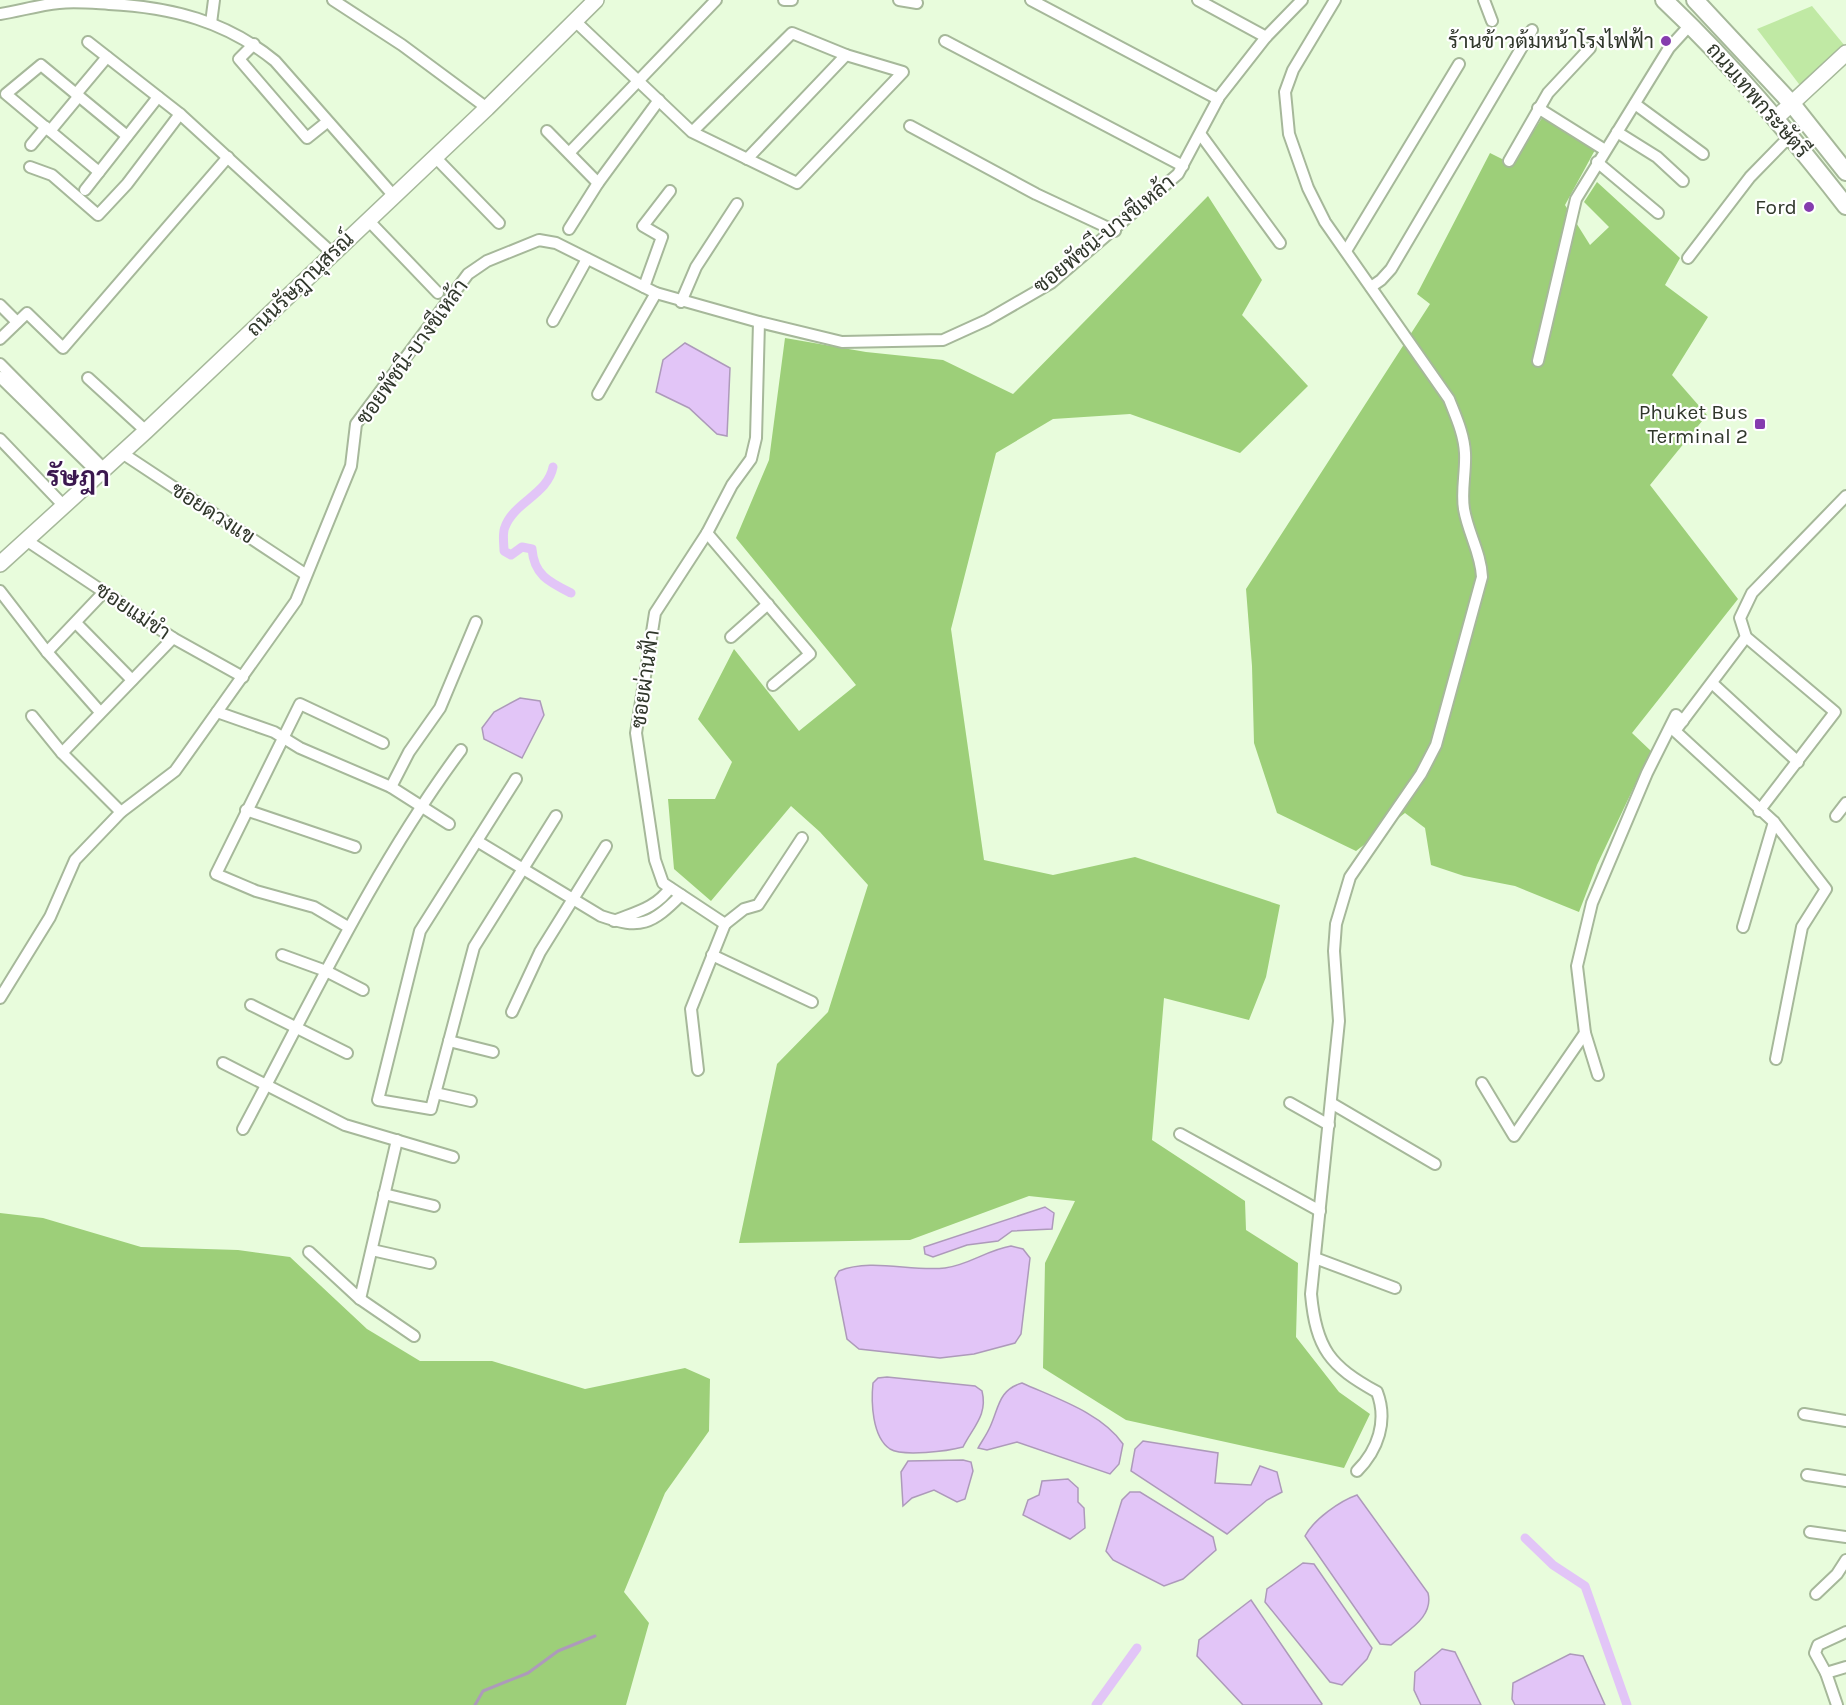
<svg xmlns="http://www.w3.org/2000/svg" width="1846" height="1705" viewBox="0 0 1846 1705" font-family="Karla,Sarabun,sans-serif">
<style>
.green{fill:#c0e9a4}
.forest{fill:#9dcf79}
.water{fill:#e2c5f7;stroke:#ad9aba;stroke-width:1.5}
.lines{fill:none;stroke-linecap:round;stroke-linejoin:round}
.stream{stroke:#ad9aba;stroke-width:3}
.canal{stroke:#e2c5f7;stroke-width:9}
.street-casing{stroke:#a6b89a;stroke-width:14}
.secondary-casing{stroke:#a6b89a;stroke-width:18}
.primary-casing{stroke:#a6b89a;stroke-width:20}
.street{stroke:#fff;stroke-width:10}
.secondary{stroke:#fff;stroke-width:15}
.primary{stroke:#fff;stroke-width:16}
.poi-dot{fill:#853cae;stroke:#fff;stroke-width:2}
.labels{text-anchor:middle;stroke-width:4.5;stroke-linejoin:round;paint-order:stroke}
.poi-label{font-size:21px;fill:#30372b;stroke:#fff;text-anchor:end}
.street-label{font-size:21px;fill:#30372b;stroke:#fff}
.district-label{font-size:27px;font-weight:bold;fill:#3b184f;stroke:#fff}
</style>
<rect width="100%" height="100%" fill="#e8fcdc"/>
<polygon class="green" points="1812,6 1845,46 1802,88 1757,29"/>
<g class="forest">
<polygon points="1542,118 1595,150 1565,205 1590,245 1609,227 1584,202 1597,182 1680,258 1665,285 1708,317 1672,375 1707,415 1650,485 1738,599 1632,733 1651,751 1597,865 1579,912 1515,886 1464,876 1431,865 1425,828 1405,813 1356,851 1277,813 1254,743 1252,666 1246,589 1430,304 1417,294 1490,153 1512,164"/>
<polygon points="1208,196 1262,280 1242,315 1308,386 1240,453 1130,414 1053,419 996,453 951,629 984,860 1053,875 1135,857 1280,905 1266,977 1249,1020 1164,998 1152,1140 1245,1201 1246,1230 1298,1263 1296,1337 1339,1392 1370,1414 1344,1468 1126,1420 1043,1368 1045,1263 1075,1201 1029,1196 910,1240 739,1243 777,1064 828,1012 868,885 820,832 791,806 711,901 674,869 668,799 715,799 732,762 698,719 734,649 799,731 856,685 736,538 769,460 785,338 866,352 943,360 1013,394"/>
<polygon points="0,1213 43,1218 141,1247 238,1250 290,1257 367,1329 420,1361 492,1361 585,1389 685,1368 710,1379 709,1431 665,1493 624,1592 649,1623 626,1705 0,1705"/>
</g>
<g class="water">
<polygon points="685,343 730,368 727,436 717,434 689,408 656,392 663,360"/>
<polygon points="520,698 540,701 544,715 522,758 484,739 482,728 494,712"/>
<polygon points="1045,1207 1054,1213 1052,1229 1012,1231 998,1241 967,1245 933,1257 925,1254 924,1247"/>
<path d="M1011,1246L1023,1249L1030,1258L1021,1334L1015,1343L974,1354L940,1358L859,1349L847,1339L835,1278L839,1271C872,1258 911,1272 945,1268C969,1265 987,1250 1011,1246Z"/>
<path d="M887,1377L975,1386L982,1391C988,1415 973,1427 963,1447C948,1451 903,1457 890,1449C872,1437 871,1402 873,1383L878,1378Z"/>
<path d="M1022,1383C1055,1398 1102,1413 1123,1444L1119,1464L1110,1474L1017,1442L987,1450L978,1448C982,1441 987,1434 990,1427C999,1408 998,1390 1022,1383Z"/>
<polygon points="1143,1441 1218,1453 1215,1483 1251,1485 1260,1466 1277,1472 1282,1492 1267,1500 1227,1534 1131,1471 1135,1449"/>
<polygon points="963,1460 971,1462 973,1471 965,1499 957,1502 934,1490 912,1498 903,1506 901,1472 908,1461"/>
<polygon points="1068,1479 1078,1488 1078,1502 1084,1508 1085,1528 1070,1539 1023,1515 1028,1500 1039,1495 1042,1481"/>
<polygon points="1130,1492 1140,1492 1213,1537 1216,1550 1183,1579 1164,1586 1113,1560 1106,1551 1122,1500"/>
<path d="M1357,1495L1428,1593C1434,1617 1408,1630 1391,1645L1380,1644L1305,1536C1314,1519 1340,1501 1357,1495Z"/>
<polygon points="1303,1563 1314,1564 1372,1648 1367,1659 1342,1685 1330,1682 1265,1602 1267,1589"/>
<polygon points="1251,1600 1322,1704 1321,1705 1243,1705 1197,1656 1199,1640"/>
<polygon points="1442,1649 1455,1652 1481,1705 1421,1705 1414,1690 1415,1672"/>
<polygon points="1570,1654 1583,1656 1605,1705 1515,1705 1512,1699 1513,1683"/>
</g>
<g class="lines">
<polyline class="stream" points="475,1705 483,1691 528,1673 558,1651 595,1636"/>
<g class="canal">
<path d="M553,467C548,494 514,502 505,527C502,533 504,544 504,551L511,555L522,547L532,549C534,575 549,582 571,593"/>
<polyline points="1525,1538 1553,1565 1585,1586 1627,1705"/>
<polyline points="1096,1705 1137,1648"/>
</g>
<g class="street-casing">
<g id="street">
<polyline points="333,0 402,45 487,108"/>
<polyline points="784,0 792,0"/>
<polyline points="899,0 917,3"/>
<polyline points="1031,0 1218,99"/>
<polyline points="1198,0 1266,37"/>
<path d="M1335,0L1293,70L1285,92L1289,134L1308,188L1325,222L1449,399C1456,417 1464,434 1465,453C1466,472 1461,491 1464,509C1468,533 1481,553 1482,577L1436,745L1421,774L1350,877L1336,924L1334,951L1339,1021L1311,1294C1316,1349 1330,1366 1377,1392C1388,1421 1378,1450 1357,1471"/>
<polyline points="1484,0 1492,21"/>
<path d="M0,14C19,11 39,5 59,3C75,1 93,3 109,4C171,7 226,21 275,61L393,195"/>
<polyline points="575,21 692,132 797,183 903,72 846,55 792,33 692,132"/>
<polyline points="211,23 214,0"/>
<polyline points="945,41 1183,166"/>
<polyline points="88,42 180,114"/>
<polyline points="254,44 239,59 307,138 327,122"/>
<polyline points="76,94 107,57"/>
<polyline points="1635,104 1703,154"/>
<polyline points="1538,108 1605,150"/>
<polyline points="910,126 1036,194 1115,231"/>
<polyline points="50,131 79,96"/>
<polyline points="547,131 598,183"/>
<polyline points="1617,132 1657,157 1683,181"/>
<polyline points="1201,135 1280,243"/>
<polyline points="31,145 46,127"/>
<polyline points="570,152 716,0"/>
<polyline points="435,157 499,223"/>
<polyline points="747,159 846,55"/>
<polyline points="1509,161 1548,93 1590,48"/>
<polyline points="1597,162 1658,213"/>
<polyline points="30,167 52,175 98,215 127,184 180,114 332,253"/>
<polyline points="99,172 6,94 41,65 127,136"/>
<polyline points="85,190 158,97"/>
<polyline points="368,220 438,293"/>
<polyline points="569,229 598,183 659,100"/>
<polyline points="1346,251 1459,64"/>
<polyline points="1688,258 1750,177 1791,135"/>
<polyline points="644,287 662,237 643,226 670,191"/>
<polyline points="1371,287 1381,280 1391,269 1532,30"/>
<polyline points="681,302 696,267 737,204"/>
<polyline points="0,305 17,322"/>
<polyline points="553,321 587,259"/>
<polyline points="0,339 27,313 63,348 228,157"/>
<polyline points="1538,361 1576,199 1669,48 1690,25"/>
<polyline points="0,364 104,469"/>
<polyline points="0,377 99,474"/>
<polyline points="88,378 146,431"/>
<polyline points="598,394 656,293"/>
<polyline points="0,439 63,505"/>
<polyline points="122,453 305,574"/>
<polyline points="707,533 810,654 773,685"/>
<polyline points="26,540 173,638 243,677"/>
<polyline points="0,591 47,652 100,712"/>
<polyline points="76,623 132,680"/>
<polyline points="731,637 768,604"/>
<polyline points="1746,637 1675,731 1774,822 1826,889 1802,927 1776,1059"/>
<polyline points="47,652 104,592"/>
<polyline points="1712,683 1798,762"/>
<polyline points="217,712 274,732 300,748 391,787 449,824"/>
<polyline points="32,716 62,753 121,812"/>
<polyline points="62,753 173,638"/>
<polyline points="516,779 420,931 378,1100 431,1109 474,947 556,816"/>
<polyline points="391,787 409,752 440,708 476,622"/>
<polyline points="246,810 355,847"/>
<polyline points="1759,811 1835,712 1746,637 1740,618 1752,593 1846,496"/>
<polyline points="1836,816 1846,803"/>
<path d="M477,841L601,916C641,930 652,924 681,895"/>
<path d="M614,921C636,912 656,908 670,888"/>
<polyline points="725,924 663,883 655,860 636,733 655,613 707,533 732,485 751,459 756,438 759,322"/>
<polyline points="725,924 744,909 758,905 802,838"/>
<polyline points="348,927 314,907 256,891 216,874 300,704 383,743"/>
<polyline points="1743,927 1774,822"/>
<polyline points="282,955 326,971 363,990"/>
<polyline points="712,955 812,1002"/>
<polyline points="0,998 50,917 75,860 121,812 175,771 296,601 351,466 356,424 468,274 487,261 539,240 556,243 656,293 759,322 842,342 943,340 987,320 1051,283 1178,174 1219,97 1266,37 1302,0"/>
<polyline points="251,1005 347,1053"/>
<polyline points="512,1012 540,952 606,846"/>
<polyline points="449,1041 493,1052"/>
<polyline points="223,1063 345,1125 453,1157"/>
<polyline points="698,1070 691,1009 725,924"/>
<polyline points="1598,1075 1585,1033 1577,966 1592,903 1647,773 1676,715 1683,721"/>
<polyline points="1482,1083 1514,1136 1585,1033"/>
<polyline points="435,1093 471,1101"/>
<polyline points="1290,1103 1329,1125"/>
<polyline points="1331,1103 1435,1164"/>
<path d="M243,1129C312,1000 374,867 461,750"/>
<polyline points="1180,1134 1320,1211"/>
<polyline points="384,1194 434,1206"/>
<polyline points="372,1250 430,1263"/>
<polyline points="309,1252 360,1299 414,1336"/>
<polyline points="1315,1258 1395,1288"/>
<polyline points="360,1299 397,1140"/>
<polyline points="1804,1414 1846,1421"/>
<polyline points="1807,1475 1846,1481"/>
<polyline points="1810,1532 1846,1537"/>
<polyline points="1816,1594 1837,1574 1846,1560"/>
<polyline points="1826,1673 1846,1667"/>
<polyline points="1837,1705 1826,1673 1815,1653 1818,1645 1846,1632"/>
</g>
</g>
<g class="secondary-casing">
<g id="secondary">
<polyline points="1776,118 1846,53"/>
<polyline points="0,564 146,431 487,108 596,0"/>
</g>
</g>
<g class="primary-casing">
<g id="primary">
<path d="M1664,0C1731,63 1789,133 1846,206"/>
<polyline points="1695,0 1792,104 1846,172"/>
</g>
</g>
<use href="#street" class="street"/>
<use href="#secondary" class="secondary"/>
<use href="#primary" class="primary"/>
</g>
<g class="poi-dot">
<circle cx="1666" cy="41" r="6"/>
<circle cx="1809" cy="207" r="6"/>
<rect x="1754" y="418" width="12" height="12" rx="3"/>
</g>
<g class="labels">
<g class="poi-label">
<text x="1654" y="48">ร้านข้าวต้มหน้าโรงไฟฟ้า</text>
<text x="1797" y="214">Ford</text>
<text x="1748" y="419">Phuket Bus<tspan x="1748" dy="24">Terminal 2</tspan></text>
</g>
<g class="street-label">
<text transform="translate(1758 100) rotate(49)" y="7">ถนนเทพกระษัตรี</text>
<text transform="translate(1104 234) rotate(-39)" y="7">ซอยพัชนี-บางชีเหล้า</text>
<text transform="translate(300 284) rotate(-44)" y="7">ถนนรัษฎานุสรณ์</text>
<text transform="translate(412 352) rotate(-54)" y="7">ซอยพัชนี-บางชีเหล้า</text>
<text transform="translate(213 513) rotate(33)" y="7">ซอยดวงแข</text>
<text transform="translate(133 611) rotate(34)" y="7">ซอยแม่ขำ</text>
<text transform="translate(645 679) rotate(-82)" y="7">ซอยผ่านฟ้า</text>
</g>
<g class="district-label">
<text x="78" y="486">รัษฎา</text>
</g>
</g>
</svg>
